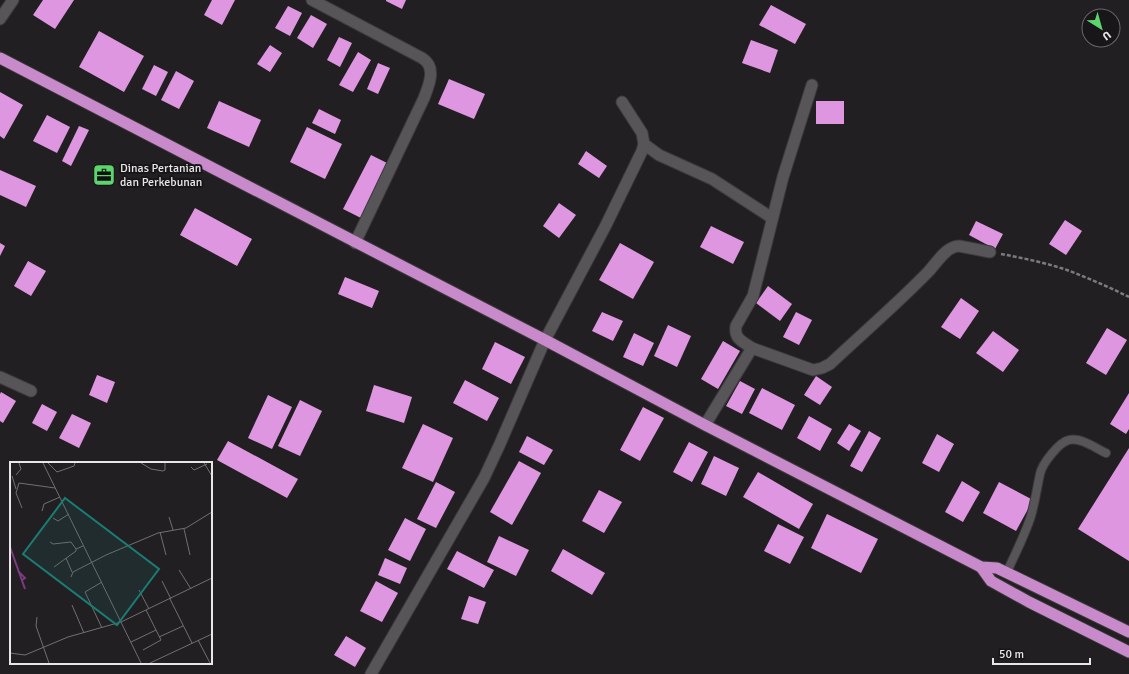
<svg xmlns="http://www.w3.org/2000/svg" width="1129" height="674" viewBox="0 0 1129 674" font-family="Signika,sans-serif">
<style>
.building{fill:#de96e0}
.lines{fill:none;stroke-linecap:round;stroke-linejoin:round}
.service-casing{stroke:#3c3a3c;stroke-width:10}
.minor-casing{stroke:#3c3a3c;stroke-width:13}
.trunk-casing{stroke:#3c3a3c;stroke-width:13}
.path{stroke:#7d7a7d;stroke-width:2.5;stroke-dasharray:4 2;stroke-linecap:butt}
.service{stroke:#585558;stroke-width:8}
.minor{stroke:#585558;stroke-width:11}
.trunk{stroke:#c88aca;stroke-width:11}
.labels{text-anchor:middle;stroke-width:4;stroke-linejoin:round;paint-order:stroke}
.poi-label{font-size:12px;fill:#e9e6e8;stroke:#181618;text-anchor:start}
.inset-river{fill:none;stroke:#7d3b7f;stroke-width:2}
.inset-road{fill:none;stroke:#726f71;stroke-width:1}
.view{fill:#1a7c74;fill-opacity:0.15;stroke:#1a7c74;stroke-width:2}
.inset-edge{fill:none;stroke:#e9e6e8;stroke-width:2}
</style>
<rect width="100%" height="100%" fill="#221f22"/>
<g class="building">
<polygon points="43,0 74,0 55,29 33,15"/>
<polygon points="212,0 235,0 222,25 204,15"/>
<polygon points="386,0 406,0 402,9 386,1"/>
<polygon points="771,5 806,24 795,44 759,25"/>
<polygon points="288,6 302,13 290,36 275,28"/>
<polygon points="311,15 327,24 313,48 297,38"/>
<polygon points="99,31 144,56 124,92 79,67"/>
<polygon points="339,37 352,43 340,67 327,60"/>
<polygon points="751,40 778,50 770,73 742,63"/>
<polygon points="270,45 282,53 270,72 257,64"/>
<polygon points="358,52 371,60 353,92 339,85"/>
<polygon points="378,63 390,68 378,94 367,89"/>
<polygon points="154,65 168,72 156,96 142,89"/>
<polygon points="176,71 194,81 179,109 161,100"/>
<polygon points="449,79 485,94 474,119 438,104"/>
<polygon points="0,92 23,105 4,139 0,136"/>
<polygon points="219,101 261,120 249,147 207,128"/>
<rect x="816" y="101" width="28" height="23"/>
<polygon points="319,109 341,120 335,134 312,123"/>
<polygon points="47,115 70,127 57,153 33,141"/>
<polygon points="79,126 89,130 71,166 62,161"/>
<polygon points="307,127 342,144 325,179 290,162"/>
<polygon points="586,151 607,166 599,178 578,164"/>
<polygon points="371,155 389,164 361,218 343,209"/>
<polygon points="0,170 36,186 26,207 0,195"/>
<polygon points="559,203 576,215 559,238 543,226"/>
<polygon points="195,208 252,239 237,266 180,235"/>
<polygon points="1065,220 1082,231 1066,255 1049,244"/>
<polygon points="976,221 1003,234 995,249 969,235"/>
<polygon points="711,226 744,242 733,264 700,247"/>
<polygon points="0,243 5,246 0,256"/>
<polygon points="620,243 654,262 633,299 599,280"/>
<polygon points="28,261 46,271 31,296 14,286"/>
<polygon points="345,277 379,291 372,308 338,294"/>
<polygon points="768,286 792,304 780,321 756,303"/>
<polygon points="961,298 979,311 960,339 941,327"/>
<polygon points="602,312 623,321 613,341 592,331"/>
<polygon points="796,312 812,320 799,345 783,337"/>
<polygon points="668,325 691,336 677,367 654,356"/>
<polygon points="1107,328 1127,340 1106,375 1086,363"/>
<polygon points="993,331 1019,350 1003,372 976,353"/>
<polygon points="634,333 654,343 643,366 623,357"/>
<polygon points="723,341 740,351 718,389 701,379"/>
<polygon points="495,342 525,357 511,384 482,369"/>
<polygon points="97,375 115,382 107,403 89,395"/>
<polygon points="816,376 832,387 820,405 804,395"/>
<polygon points="465,380 499,398 487,421 453,403"/>
<polygon points="740,381 755,389 742,414 726,406"/>
<polygon points="374,385 412,397 404,423 366,411"/>
<polygon points="762,388 795,405 782,430 749,413"/>
<polygon points="1,392 16,401 3,423 0,421 0,394"/>
<polygon points="1129,393 1129,429 1126,434 1110,424"/>
<polygon points="268,395 292,407 272,449 248,438"/>
<polygon points="300,400 322,411 300,456 278,446"/>
<polygon points="42,404 57,412 47,431 32,423"/>
<polygon points="643,407 664,418 640,461 620,450"/>
<polygon points="72,414 91,423 79,448 59,438"/>
<polygon points="809,416 832,429 820,451 797,438"/>
<polygon points="423,424 453,438 433,482 402,468"/>
<polygon points="849,424 861,431 849,451 837,443"/>
<polygon points="869,431 881,438 862,472 850,466"/>
<polygon points="937,434 954,444 939,472 922,463"/>
<polygon points="527,436 553,450 544,465 519,452"/>
<polygon points="228,441 298,479 287,498 217,460"/>
<polygon points="689,442 708,452 692,482 673,472"/>
<polygon points="1129,448 1129,561 1078,529"/>
<polygon points="714,456 739,468 726,496 701,484"/>
<polygon points="519,461 541,473 512,525 490,512"/>
<polygon points="758,472 813,504 799,529 743,497"/>
<polygon points="962,481 980,492 963,522 945,512"/>
<polygon points="436,482 455,492 436,528 417,519"/>
<polygon points="999,482 1033,500 1016,531 983,513"/>
<polygon points="599,490 622,502 604,533 582,521"/>
<polygon points="827,514 878,539 861,573 811,548"/>
<polygon points="405,518 426,529 410,561 388,550"/>
<polygon points="778,524 804,537 790,564 764,551"/>
<polygon points="499,536 529,550 516,576 487,562"/>
<polygon points="563,549 605,573 592,595 551,571"/>
<polygon points="457,551 494,570 484,588 447,569"/>
<polygon points="385,558 407,568 400,584 378,575"/>
<polygon points="376,581 398,593 382,622 360,611"/>
<polygon points="469,596 486,602 478,624 461,619"/>
<polygon points="346,636 366,648 355,667 334,655"/>
</g>
<g class="lines">
<g class="service-casing">
<path id="service" d="M1007,572C1015,554 1025,535 1031,516C1035,502 1037,488 1040,474C1042,464 1059,442 1069,440C1081,437 1095,448 1106,453"/>
</g>
<g class="minor-casing">
<g id="minor">
<path d="M312,0L422,58C437,67 429,85 424,98L355,243"/>
<polyline points="0,19 13,0"/>
<polyline points="644,144 659,155 712,179 772,218"/>
<path d="M752,348C742,341 734,339 736,326L753,296L783,177L812,85"/>
<polyline points="0,377 31,391"/>
<path d="M705,425L752,348L813,370L822,368L830,364C863,333 898,303 929,271C937,262 947,246 959,246L990,252"/>
<polyline points="371,674 484,478 499,446 545,340 606,225 642,151 644,144 642,133 622,102"/>
</g>
</g>
<g class="trunk-casing">
<g id="trunk">
<polyline points="0,58 545,340 705,425 981,567 997,568 1129,632"/>
<polyline points="981,567 991,581 1029,602 1129,652"/>
</g>
</g>
<path class="path" d="M1001,254C1023,258 1046,263 1067,270C1088,278 1109,287 1129,297"/>
<use href="#service" class="service"/>
<use href="#minor" class="minor"/>
<use href="#trunk" class="trunk"/>
</g>
<defs>
<g id="office-square" transform="scale(1.15)"><rect x="-9" y="-9" width="18" height="18" rx="4" fill="#5dd56d" stroke="#181618"/><path d="M-6-3h4V-5.5h4V-3h4V5H-6ZM-1-4.5V-3h2v-1.5ZM-6 0V1H6V0Z" fill="#111"/></g>
</defs>
<g fill-rule="evenodd">
<use href="#office-square" x="104" y="175"/>
</g>
<g class="labels">
<g class="poi-label">
<text x="120" y="172">Dinas Pertanian<tspan x="120" dy="14">dan Perkebunan</tspan></text>
</g>
</g>
<g transform="translate(10 462)">
<rect width="202" height="202" fill="#221f22"/>
<path class="inset-river" d="M0,85L15,127M8,109L15,116L12,118"/>
<path class="inset-road" d="M33,1L131,201M38,1L47,10L64,4L65,1M131,1L141,7L153,9L155,8V1M194,1L202,14M181,5L184,8L197,2M6,13L11,7L9,1M2,14L6,27M12,46L6,31L9,21L45,26M32,49L34,42L50,35M159,55L163,68M43,56L48,59L59,52M174,67L180,93M150,70L156,93M40,80L43,82L61,80L66,87L73,84M56,96L62,110M44,105L66,89V87M169,108L181,127M61,115L63,110L96,93L148,71L176,66L202,50M152,119L161,137M129,128L139,147M160,137L182,181M62,143L74,171M27,155L26,164L39,201M92,166L75,130L92,120M149,175L173,164M188,178L200,201M121,180L146,168M133,188L151,178L136,148M0,191L15,193L58,175L111,160L202,116M140,201L202,172"/>
<path class="view" d="M55,36L149,107L107,163L13,92Z"/>
<rect width="202" height="202" class="inset-edge"/>
</g>
<g transform="translate(1101 28) rotate(143)"><circle r="19" fill="#181618" stroke="#6c696b"/>
<path d="M0-3L7 15L0 10L-7 15Z" fill="#5dd56d"/>
<text y="-6" font-size="11" font-weight="bold" text-anchor="middle" fill="#e9e6e8">U</text>
</g>
<path d="M993 658v6h97v-6" fill="none" stroke="#e9e6e8" stroke-width="2"/>
<text x="999" y="658" font-size="12" fill="#e9e6e8" stroke="#181618" stroke-width="3" paint-order="stroke">50 m</text>
</svg>
